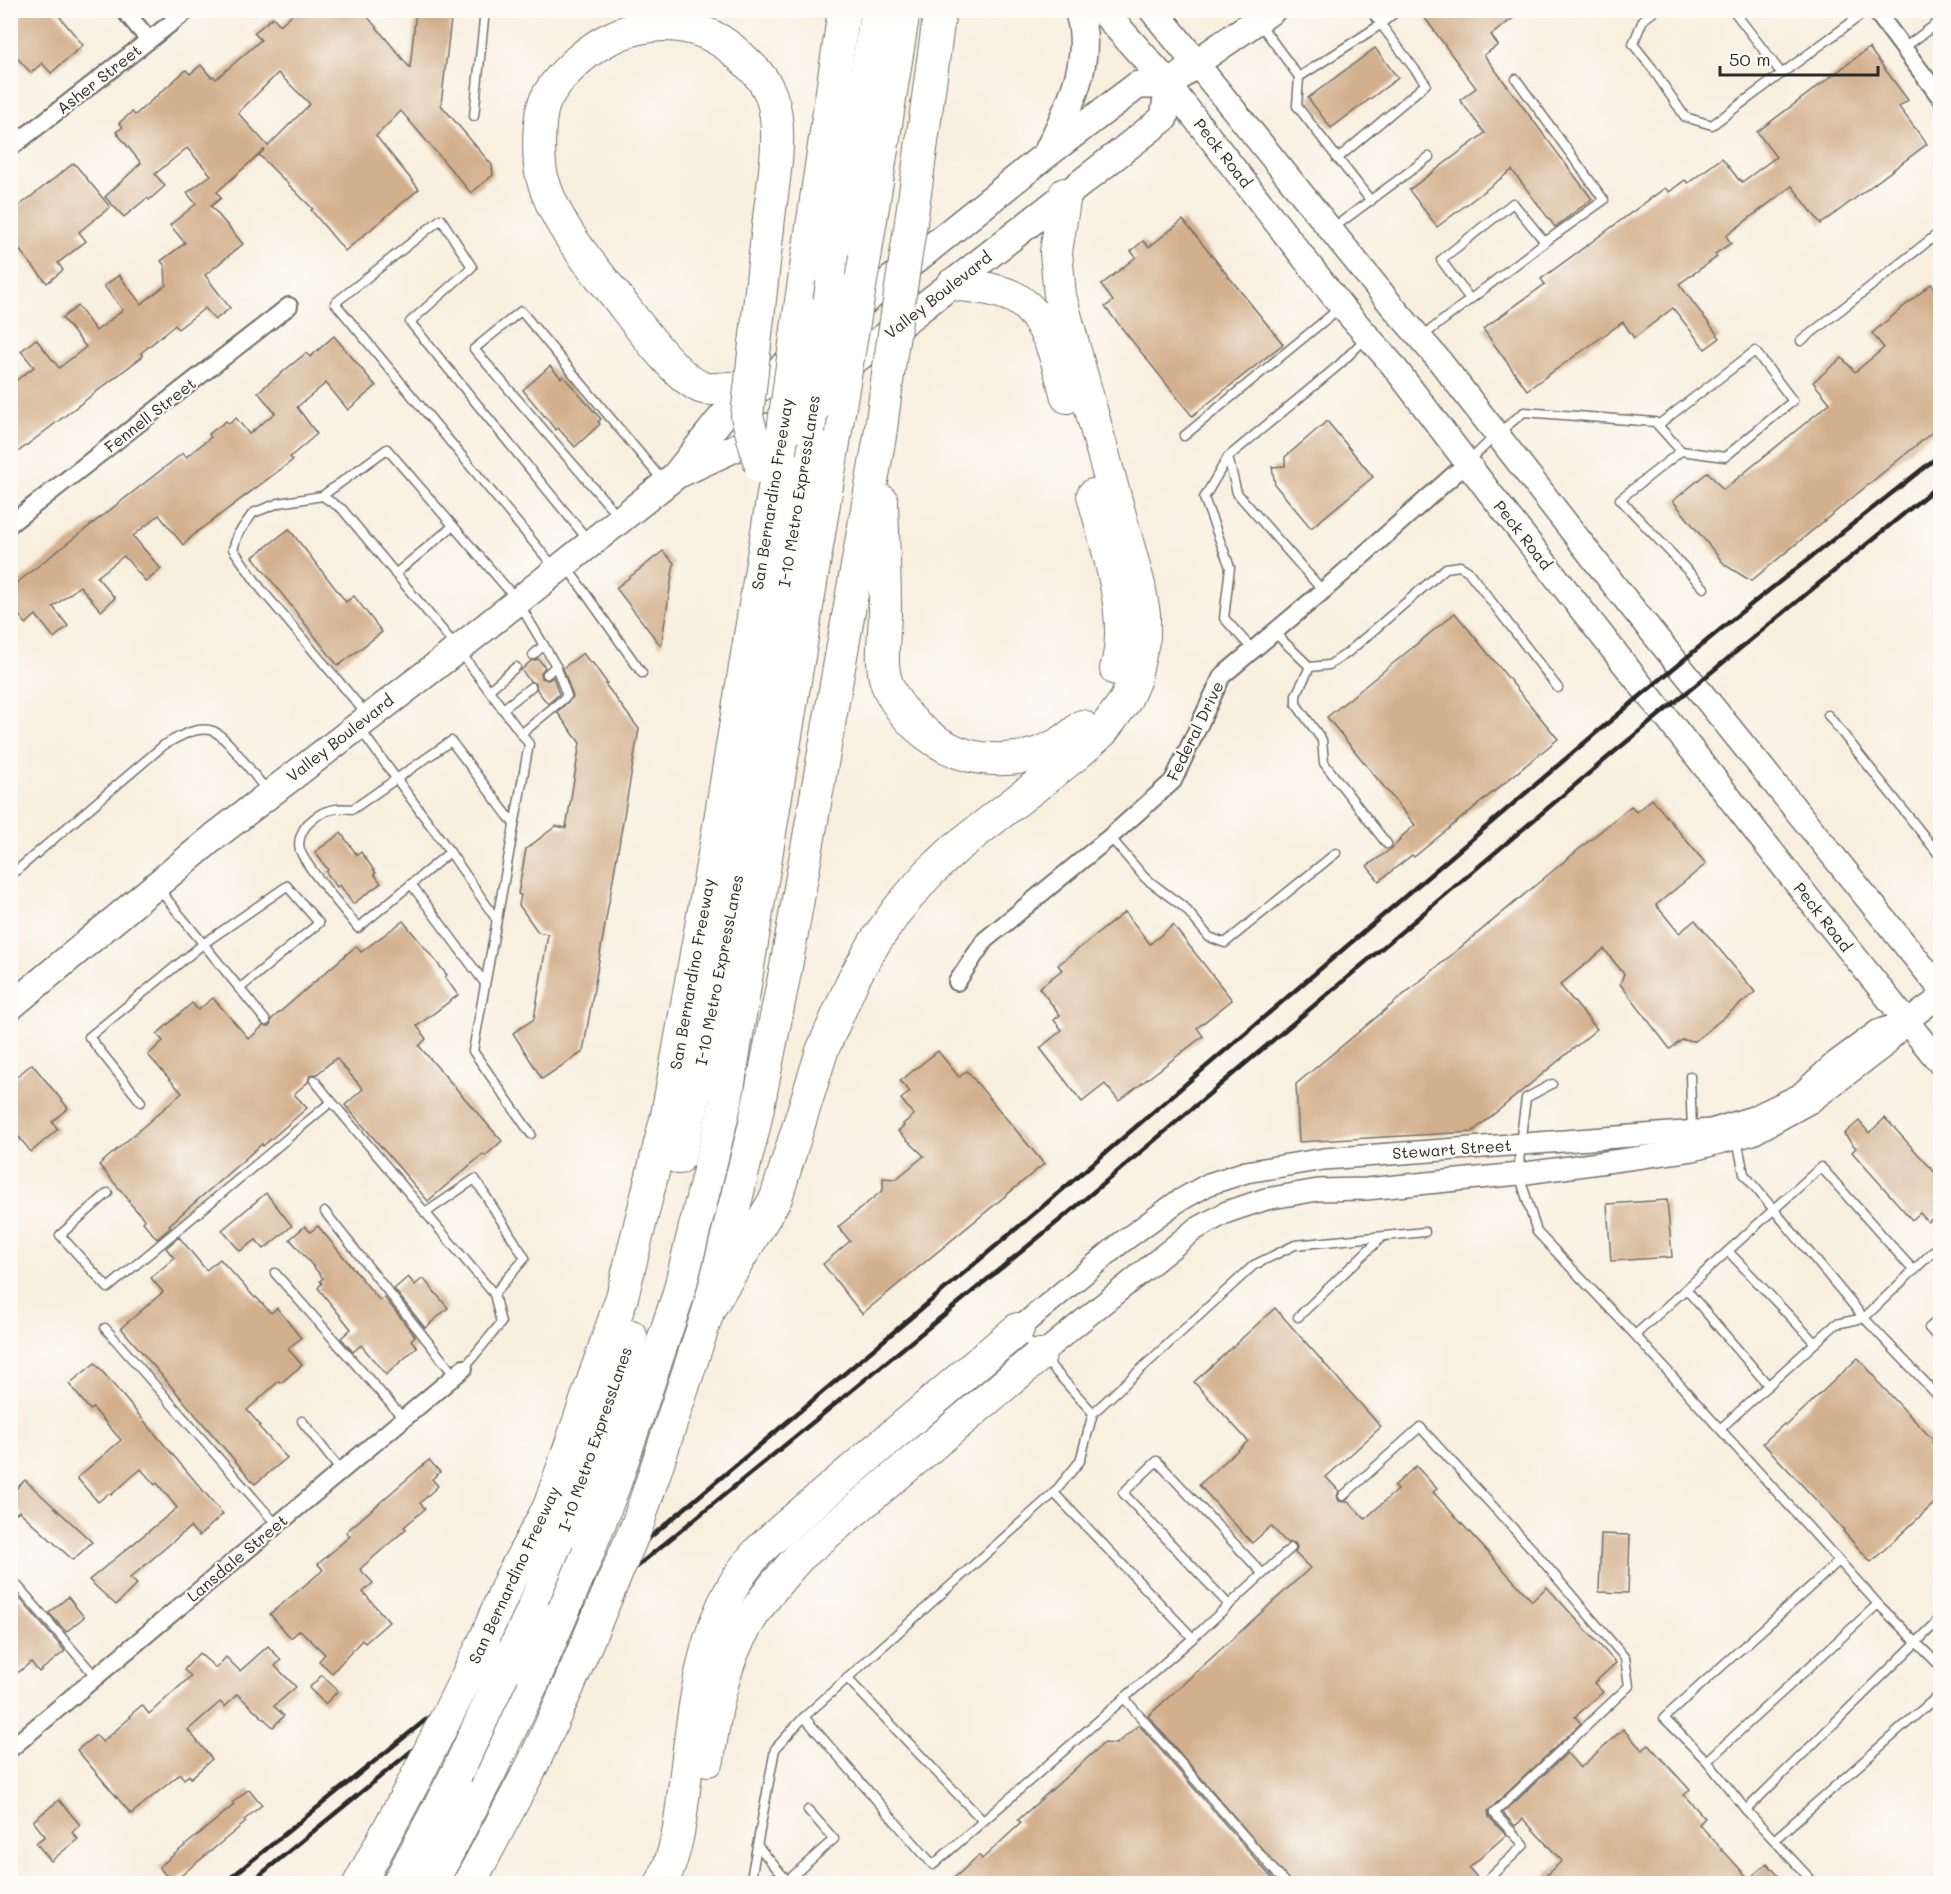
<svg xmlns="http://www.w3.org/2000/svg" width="1951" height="1894" viewBox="0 0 1951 1894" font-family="Mali,sans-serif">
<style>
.building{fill:#d3b08d;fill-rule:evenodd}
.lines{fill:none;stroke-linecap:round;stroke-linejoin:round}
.service-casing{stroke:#73706a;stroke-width:11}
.minor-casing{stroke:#73706a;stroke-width:20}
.tertiary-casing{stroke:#73706a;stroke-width:24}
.secondary-casing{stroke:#73706a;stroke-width:27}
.primary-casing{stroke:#73706a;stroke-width:30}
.motorway-casing{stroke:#73706a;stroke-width:34}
.service{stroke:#fff;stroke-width:8}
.minor{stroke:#fff;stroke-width:16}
.tertiary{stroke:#fff;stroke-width:21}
.secondary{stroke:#fff;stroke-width:24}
.primary{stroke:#fff;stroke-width:27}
.motorway{stroke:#fff;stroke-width:32}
.rail{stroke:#2b2b2b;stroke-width:4.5}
.motorway-bridge-casing{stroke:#73706a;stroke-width:34;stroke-linecap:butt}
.motorway-bridge{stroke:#fff;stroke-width:32}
.labels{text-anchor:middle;stroke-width:4.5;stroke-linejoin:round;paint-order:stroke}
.street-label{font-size:16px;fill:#2b2b2b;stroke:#fdfcf7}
</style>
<rect width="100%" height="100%" fill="#fdfcf7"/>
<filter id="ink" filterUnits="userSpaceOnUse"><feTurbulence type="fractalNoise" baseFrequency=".0167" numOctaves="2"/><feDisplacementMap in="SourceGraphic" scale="12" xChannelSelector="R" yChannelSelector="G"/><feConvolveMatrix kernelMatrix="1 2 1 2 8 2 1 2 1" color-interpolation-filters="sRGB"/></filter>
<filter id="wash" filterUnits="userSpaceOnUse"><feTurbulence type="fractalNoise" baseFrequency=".008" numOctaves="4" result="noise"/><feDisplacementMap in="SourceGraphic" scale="24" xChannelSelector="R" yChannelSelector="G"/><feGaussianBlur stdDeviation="1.35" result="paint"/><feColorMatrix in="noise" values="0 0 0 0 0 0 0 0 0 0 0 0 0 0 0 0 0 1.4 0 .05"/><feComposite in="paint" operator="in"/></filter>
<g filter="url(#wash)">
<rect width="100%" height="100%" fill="#f8efdf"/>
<g id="blocks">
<g class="building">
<polygon points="10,10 54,10 83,45 51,73 42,63 31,73 10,50"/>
<path d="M362,10L410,68L416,10H452L441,105L492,165L493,175L471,193L401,111L376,136L419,189L345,251L311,210L313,209L259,155L265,149L217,192L221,198L211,206L243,244L205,275L230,308L215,320L205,308L178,329L175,325L141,353L143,356L10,458V385L34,367L21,351L36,339L59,368L86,347L62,318L78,306L96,331L123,310L104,286L119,275L141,304L166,285L165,266L161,261L185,243L170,225L196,204L187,193L211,175L187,148L155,174L165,186L149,200L147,198L124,217L105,197L141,163L116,132L123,127L119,123L132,112L135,115L186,70L190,74L201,65L211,77L213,76L216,79L261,40L254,33L273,17L280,25L296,11ZM278,73L310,104L268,146L238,113Z"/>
<polygon points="1419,10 1524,10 1491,35 1498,45 1484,55 1592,199 1555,227 1512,170 1437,227 1409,190 1485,133 1460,100 1476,88"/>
<polygon points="1375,48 1398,78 1331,128 1308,98"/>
<polygon points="1869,48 1908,100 1899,107 1927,144 1821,224 1792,186 1726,236 1731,243 1715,254 1717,257 1679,284 1720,338 1705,349 1673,308 1634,338 1623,322 1527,390 1483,329 1545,284 1541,279 1665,188 1669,192 1685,180 1688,183 1722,158 1739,180 1740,179 1742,182 1776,157 1757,132"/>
<polygon points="74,163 110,207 79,232 86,241 58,263 63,270 47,283 17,247 10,252 10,213"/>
<polygon points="1183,220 1283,344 1192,416 1105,307 1113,301 1101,285 1136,257 1131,251 1143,241 1149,247"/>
<polygon points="1931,284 1941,295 1941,425 1751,581 1725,565 1673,501 1708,472 1723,490 1830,403 1813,382 1842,358 1855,372 1884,348 1872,333"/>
<polygon points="334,336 376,386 348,410 326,383 297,407 317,434 290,457 293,460 197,532 183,545 159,515 133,536 161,569 146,582 124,556 97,577 115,598 101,611 80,586 53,607 68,626 54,638 36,615 26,624 19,615 10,622 10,588 183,453 186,457 211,437 209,434 226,421 229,424 236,418 249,434 275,413 258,392 306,353 310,357"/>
<polygon points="550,366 561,378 563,376 601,419 598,422 600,424 575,447 558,428 556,430 523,390"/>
<polygon points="1327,421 1373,477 1311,528 1275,485 1272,467 1285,466 1285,457"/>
<polygon points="289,529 346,602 354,596 382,632 338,666 253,557"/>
<polygon points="663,551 674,563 661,646 616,588"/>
<polygon points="1455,613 1558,739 1414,857 1412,855 1379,881 1367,866 1391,849 1400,840 1399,839 1415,825 1327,717"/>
<polygon points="583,653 590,663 592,662 607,683 605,684 639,729 583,1052 542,1079 513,1033 534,1019 548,934 538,932 519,905 521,895 518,894 526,849 556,826 566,828 580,743 557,712 573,697 563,668"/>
<polygon points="538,659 545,667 541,673 542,678 548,680 553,677 559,694 548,704 537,690 536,684 530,681 521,670 531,661"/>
<polygon points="1652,799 1706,864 1656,905 1679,933 1695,920 1755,992 1695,1041 1682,1040 1670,1049 1620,984 1624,974 1604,949 1560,985 1597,1029 1472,1132 1299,1142 1296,1084 1631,806 1636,812"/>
<polygon points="341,833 357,855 361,852 376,873 374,874 381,883 353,904 340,885 337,887 326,872 328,870 315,852"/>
<polygon points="1125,912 1150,944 1173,925 1232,1000 1197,1028 1203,1036 1119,1101 1105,1084 1082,1102 1040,1048 1062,1030 1054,1020 1060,1015 1039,988 1062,970 1058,965"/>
<polygon points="403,921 447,975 445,977 458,995 417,1026 426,1039 419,1046 502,1141 485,1156 483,1154 428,1201 345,1105 363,1089 336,1058 317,1074 310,1075 308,1082 294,1094 307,1108 263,1146 262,1144 169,1225 171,1227 157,1239 143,1222 145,1220 128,1201 129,1200 99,1165 182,1093 148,1055 163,1041 157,1034 192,1003 198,1010 213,998 249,1039 263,1026 270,1026 272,1019 356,946 361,952"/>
<polygon points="938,1051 959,1077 967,1071 1044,1164 862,1314 823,1264 850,1241 838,1227 883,1190 883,1178 896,1179 924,1156 898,1131 904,1126 903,1124 914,1115 901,1099 910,1092 900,1081"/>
<polygon points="32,1064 68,1108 52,1122 58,1129 31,1152 19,1137 10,1144 10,1082"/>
<polygon points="1885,1118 1941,1179 1941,1211 1928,1222 1920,1213 1912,1220 1852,1152 1856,1148 1844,1134 1859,1121 1869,1133"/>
<polygon points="266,1193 292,1226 264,1249 256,1240 240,1251 222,1230"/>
<polygon points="1667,1200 1672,1257 1611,1261 1607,1204"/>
<polygon points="305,1226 310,1232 318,1226 380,1301 384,1297 415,1336 411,1340 417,1347 386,1375 361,1345 353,1352 341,1338 351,1329 318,1288 322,1283 320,1281 323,1278 290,1239"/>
<polygon points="179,1237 206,1270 220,1259 255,1298 256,1297 271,1313 277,1308 301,1338 288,1349 302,1365 281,1383 279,1381 247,1410 260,1425 259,1427 287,1458 255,1484 121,1328 163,1292 151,1278 174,1258 166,1248"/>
<polygon points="408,1277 415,1285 423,1278 448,1308 425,1328 394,1289"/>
<polygon points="1275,1308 1381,1427 1326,1477 1339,1491 1337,1497 1339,1501 1344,1502 1348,1501 1365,1519 1397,1490 1394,1486 1416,1466 1437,1489 1433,1492 1532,1601 1547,1587 1616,1663 1594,1683 1603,1692 1575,1717 1581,1723 1488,1811 1489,1817 1506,1835 1469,1868 1483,1884 1292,1884 1148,1716 1310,1568 1295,1553 1297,1547 1295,1543 1290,1542 1287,1543 1271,1526 1252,1543 1199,1485 1248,1441 1194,1382"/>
<polygon points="1858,1358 1877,1379 1876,1380 1934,1441 1932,1442 1941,1452 1941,1497 1871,1562 1843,1531 1844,1530 1763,1443 1784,1424 1786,1426"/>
<polygon points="95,1363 223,1514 199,1536 190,1527 130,1578 137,1584 116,1605 89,1580 177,1508 157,1483 155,1485 141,1469 111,1495 109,1493 98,1502 77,1478 121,1440 93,1408 90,1410 69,1384"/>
<polygon points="429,1460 440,1472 432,1479 438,1486 420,1503 425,1509 404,1527 406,1529 360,1569 373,1583 363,1592 389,1622 365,1643 362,1640 332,1673 319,1661 325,1654 300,1630 291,1638 270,1614 323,1570 318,1564 350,1536 346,1532"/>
<polygon points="25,1480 92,1542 73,1560 19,1511 10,1518 10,1495"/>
<polygon points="1601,1534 1630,1535 1628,1593 1599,1592"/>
<polygon points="10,1587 65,1651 39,1672 31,1662 10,1679"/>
<polygon points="68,1597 84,1617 66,1632 49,1613"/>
<polygon points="268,1646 281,1660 275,1666 296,1687 274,1706 284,1716 273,1727 237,1694 225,1707 220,1702 188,1730 212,1759 191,1778 189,1775 184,1779 180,1774 131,1814 77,1750 96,1735 102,1742 131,1717 129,1716 142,1705 149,1714 191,1676 184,1670 199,1653 216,1668 226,1657 240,1671"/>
<polygon points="322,1675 338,1691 325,1704 309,1688"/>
<polygon points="1139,1725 1277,1884 948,1884 979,1855 982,1859 1021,1823 1018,1820 1104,1743 1116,1744"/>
<polygon points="1623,1729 1642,1750 1649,1745 1690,1790 1684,1795 1705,1818 1699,1824 1749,1879 1767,1863 1786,1884 1554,1884 1546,1875 1562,1861 1523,1819 1515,1826 1503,1813 1567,1753 1580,1768"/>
<polygon points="249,1789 262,1805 244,1820 246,1822 172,1883 159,1867 234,1805 232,1803"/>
<polygon points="59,1800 80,1825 72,1832 78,1839 51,1861 36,1843 45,1836 33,1821"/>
</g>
</g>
</g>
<g filter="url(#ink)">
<use href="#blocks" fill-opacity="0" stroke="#73706a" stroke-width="1.5"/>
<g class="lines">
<g class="service-casing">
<g id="service">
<polyline points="1656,10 1643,20 1633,44 1652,68 1685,117 1712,125 1868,10"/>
<polyline points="1733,10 1782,74"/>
<polyline points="1260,24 1299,77 1297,106 1371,201"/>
<polyline points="1904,48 1940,21"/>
<polyline points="1299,77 1380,25 1398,10"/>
<polyline points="474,116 485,10"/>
<polyline points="1337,159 1426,84 1370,10"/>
<polyline points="1333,228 1429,157"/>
<polyline points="1470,299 1441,260 1513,203 1545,242"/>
<polyline points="1420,338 1545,242 1604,200 1516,79"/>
<polyline points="1801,341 1940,232"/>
<polyline points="1658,425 1755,351 1793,401 1725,457 1681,451"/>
<polyline points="1184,436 1341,307"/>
<polyline points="1228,457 1204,498 1230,567 1224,618 1253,650"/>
<polyline points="1468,462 1496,435 1524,412 1655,422 1681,451 1620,499 1704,588"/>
<polyline points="322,496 342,509 458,649 529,744 473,1051 531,1134"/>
<polyline points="618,516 474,349 521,311 663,481"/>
<polyline points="566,566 642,673"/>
<polyline points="554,567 335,303 441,219 472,267 410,322 588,540"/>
<polyline points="395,574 453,526"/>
<polyline points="1323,591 1237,493 1228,457 1339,365 1365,339"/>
<polyline points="1274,632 1310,667 1329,665 1346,654 1446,568 1460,566 1468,571 1558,688"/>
<polyline points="533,655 544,645"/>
<polyline points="1310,667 1296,695 1296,704 1322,740 1324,763 1387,844"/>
<polyline points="547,674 556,666"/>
<polyline points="489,690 516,667"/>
<polyline points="503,709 531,687"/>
<polyline points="1828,715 1940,856"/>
<polyline points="368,716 261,589 233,549 238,534 253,513 279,503 322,496 387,449 517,600 556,666 567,696 521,734"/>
<polyline points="360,729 450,852 496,919"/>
<polyline points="1110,837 1145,878 1185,908 1209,937 1225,943 1336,853"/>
<path d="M450,852L358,928C345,910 306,868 300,850C297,840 303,827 311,821C323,809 337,807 353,809L451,741L514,824"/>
<path d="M10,876L164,745C177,738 197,725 213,731C227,736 256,778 267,791"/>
<polyline points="411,884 484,982"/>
<polyline points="158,888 266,1021"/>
<polyline points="1690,1076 1692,1130"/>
<polyline points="314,1080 327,1096 494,1294 525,1258 475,1179 425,1213"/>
<polyline points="1552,1084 1526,1098 1520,1144 1519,1174 1537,1232 1635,1335 1821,1167 1914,1271"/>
<polyline points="141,1102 89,1037 203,944 287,886 319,923 239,989"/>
<polyline points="1737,1140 1744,1174 1864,1318 1940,1398"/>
<polyline points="108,1193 60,1235 108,1288 331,1102"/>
<polyline points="325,1212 455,1376"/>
<polyline points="1728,1251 1815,1343"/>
<polyline points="275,1273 404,1419"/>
<polyline points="1686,1289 1768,1385"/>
<polyline points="1298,1317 1382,1237"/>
<polyline points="1940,1318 1929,1328 1940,1340"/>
<polyline points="105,1328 277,1525"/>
<polyline points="1635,1335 1878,1604 1940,1666"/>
<polyline points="464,1368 501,1323 494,1294"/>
<polyline points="1093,1413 1254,1265 1295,1245 1425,1232"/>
<polyline points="302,1421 341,1471"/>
<polyline points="1720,1429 1836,1324 1864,1318 1940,1245"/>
<polyline points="1054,1493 1193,1638"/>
<polyline points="1343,1496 1420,1427 1534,1551 1625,1658 1629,1686 1494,1813 1524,1845 1490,1877 1496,1884"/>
<polyline points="10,1577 96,1677"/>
<polyline points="1229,1605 1123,1493 1157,1461 1262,1573"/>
<polyline points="847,1678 983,1821"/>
<polyline points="1124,1698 1286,1884"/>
<polyline points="804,1717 933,1865 1193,1638 1291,1548"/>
<polyline points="1707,1761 1664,1718 1839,1561"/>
<polyline points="1746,1810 1934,1625 1940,1615"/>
<polyline points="1774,1840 1940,1694"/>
<polyline points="757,1845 789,1883"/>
<polyline points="787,1881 834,1839 808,1810"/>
<polyline points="750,1884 775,1749 804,1717 1054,1493 1080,1461 1093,1413 1022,1334"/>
<polyline points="1815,1884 1746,1810 1707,1761 1878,1604"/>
</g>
</g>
<g class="minor-casing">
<g id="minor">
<polyline points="124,10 149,40"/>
<polyline points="1875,10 1940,97"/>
<polyline points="10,148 188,10"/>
<polyline points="10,524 289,306"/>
<polyline points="957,982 985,940 1110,837 1173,781 1222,676 1323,591 1467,463"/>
<polyline points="10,1749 464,1368"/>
</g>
</g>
<g class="tertiary-casing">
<g id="tertiary">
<polyline points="1018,1329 1122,1242 1177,1202 1209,1184 1246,1172 1324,1159 1711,1130 1753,1117 1799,1095 1834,1063 1879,1030 1906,1022"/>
<polyline points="1040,1355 1194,1230 1227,1212 1266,1199 1318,1190 1366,1189 1519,1174 1693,1150 1753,1134 1811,1102 1884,1047 1906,1022 1940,997"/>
</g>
</g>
<g class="secondary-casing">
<g id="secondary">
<polyline points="1196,63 1393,307 1439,360 1618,590 1940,988"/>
<polyline points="1169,85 1342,307 1392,364 1490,493 1823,917 1940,1063"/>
</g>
</g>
<g class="primary-casing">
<g id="primary">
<polyline points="1102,10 1169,85"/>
<polyline points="1153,10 1196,63"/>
<path d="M1049,149C1069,107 1095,58 1078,10"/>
<polyline points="847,315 1047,154 1138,85 1169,85 1196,63 1272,10"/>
<polyline points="837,374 1164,118 1169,85"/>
<polyline points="681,473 752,440 769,427"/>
<polyline points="10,1007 214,837 458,649 675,476 722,417 803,350"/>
</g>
</g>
<g class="motorway-casing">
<g id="motorway">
<polyline points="911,222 940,10"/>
<polyline points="865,257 904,10"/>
<polyline points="832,284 877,10"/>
<path d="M953,284C973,287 999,288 1017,299C1049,319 1058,364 1067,397"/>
<polyline points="800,308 844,10"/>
<path d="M755,344C760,302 764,260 769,218C773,182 784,130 771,96C765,79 753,68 740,56C688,7 616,20 569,69C559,79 547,92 543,107C538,123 538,161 542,177C555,224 587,260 616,296C635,320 675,378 703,388C712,391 747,386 759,386"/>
<path d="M1093,495C1106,545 1132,618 1116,669"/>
<path d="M882,501C883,538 885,575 885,612C885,636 878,666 889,689C906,724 943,753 981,758C1019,763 1054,753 1082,726"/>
<polyline points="679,1158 714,1017 809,430"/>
<polyline points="709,1309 776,1198 822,1051 854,978 875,942 898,909 928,874 957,847 1077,754 1102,732 1125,701 1134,681 1144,637 1144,614 1139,585 1060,296 1056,252 1065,194"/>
<polyline points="638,1523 709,1309 754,1127 786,967 880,436 889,367"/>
<polyline points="588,1553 615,1483 678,1296 726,1101 840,406"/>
<polyline points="533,1609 601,1432 631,1336"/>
<polyline points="484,1642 510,1579 549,1507 622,1297 667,1115 718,832 780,452"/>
<path d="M708,1760C714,1721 720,1678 737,1643C753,1610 776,1582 800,1556L1040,1355"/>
<polyline points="359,1884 417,1776"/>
<polyline points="398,1884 456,1775"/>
<polyline points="431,1884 489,1774 534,1680"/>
<polyline points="469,1884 534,1762 568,1687"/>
<path d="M661,1884C678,1853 681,1815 685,1781C695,1703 702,1612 758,1552C766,1543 776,1535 785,1527L1018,1329"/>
</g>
</g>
<use href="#service" class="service"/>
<use href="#minor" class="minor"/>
<use href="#tertiary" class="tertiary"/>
<use href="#secondary" class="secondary"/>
<use href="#primary" class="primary"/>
<use href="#motorway" class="motorway"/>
<g class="rail">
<polyline points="223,1884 634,1551 1055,1196 1597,732 1739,614 1940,455"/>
<polyline points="249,1884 1072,1210 1613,753 1940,484"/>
</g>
<g class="motorway-bridge-casing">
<g id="motorway-bridge">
<polyline points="755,344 747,416 761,467"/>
<polyline points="889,367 911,222"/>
<polyline points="840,406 865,257"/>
<polyline points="809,430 832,284"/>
<polyline points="780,452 800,308"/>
<polyline points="534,1680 588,1553"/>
<polyline points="568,1687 638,1523"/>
<polyline points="456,1775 533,1609"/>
<polyline points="417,1776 484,1642"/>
</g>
</g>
<use href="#motorway-bridge" class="motorway-bridge"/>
</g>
</g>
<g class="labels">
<g class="street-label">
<text transform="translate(99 79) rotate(-38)" y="6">Asher Street</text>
<text transform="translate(1223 153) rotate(52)" y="6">Peck Road</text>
<text transform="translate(938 295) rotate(-38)" y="6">Valley Boulevard</text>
<text transform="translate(150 415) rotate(-38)" y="6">Fennell Street</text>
<text transform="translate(799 491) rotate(-81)" y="6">I-10 Metro ExpressLanes</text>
<text transform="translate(772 494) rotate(-81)" y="6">San Bernardino Freeway</text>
<text transform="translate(1523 535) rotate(52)" y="6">Peck Road</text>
<text transform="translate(1195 731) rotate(-64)" y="6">Federal Drive</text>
<text transform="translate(340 738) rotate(-38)" y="6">Valley Boulevard</text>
<text transform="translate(1823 917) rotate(52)" y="6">Peck Road</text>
<text transform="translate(719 970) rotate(-79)" y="6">I-10 Metro ExpressLanes</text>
<text transform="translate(692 974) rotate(-80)" y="6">San Bernardino Freeway</text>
<text transform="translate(1452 1149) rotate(-4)" y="6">Stewart Street</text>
<text transform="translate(595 1439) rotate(-71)" y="6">I-10 Metro ExpressLanes</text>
<text transform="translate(237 1558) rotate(-40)" y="6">Lansdale Street</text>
<text transform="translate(514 1575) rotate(-65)" y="6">San Bernardino Freeway</text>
</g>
</g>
<rect width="1951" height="1894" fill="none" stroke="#fdfcf7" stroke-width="36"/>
<path d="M1720 66v9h158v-9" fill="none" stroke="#2b2b2b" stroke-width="3"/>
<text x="1729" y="66" font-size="18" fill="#2b2b2b" stroke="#fdfcf7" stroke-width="4.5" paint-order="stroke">50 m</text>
</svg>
